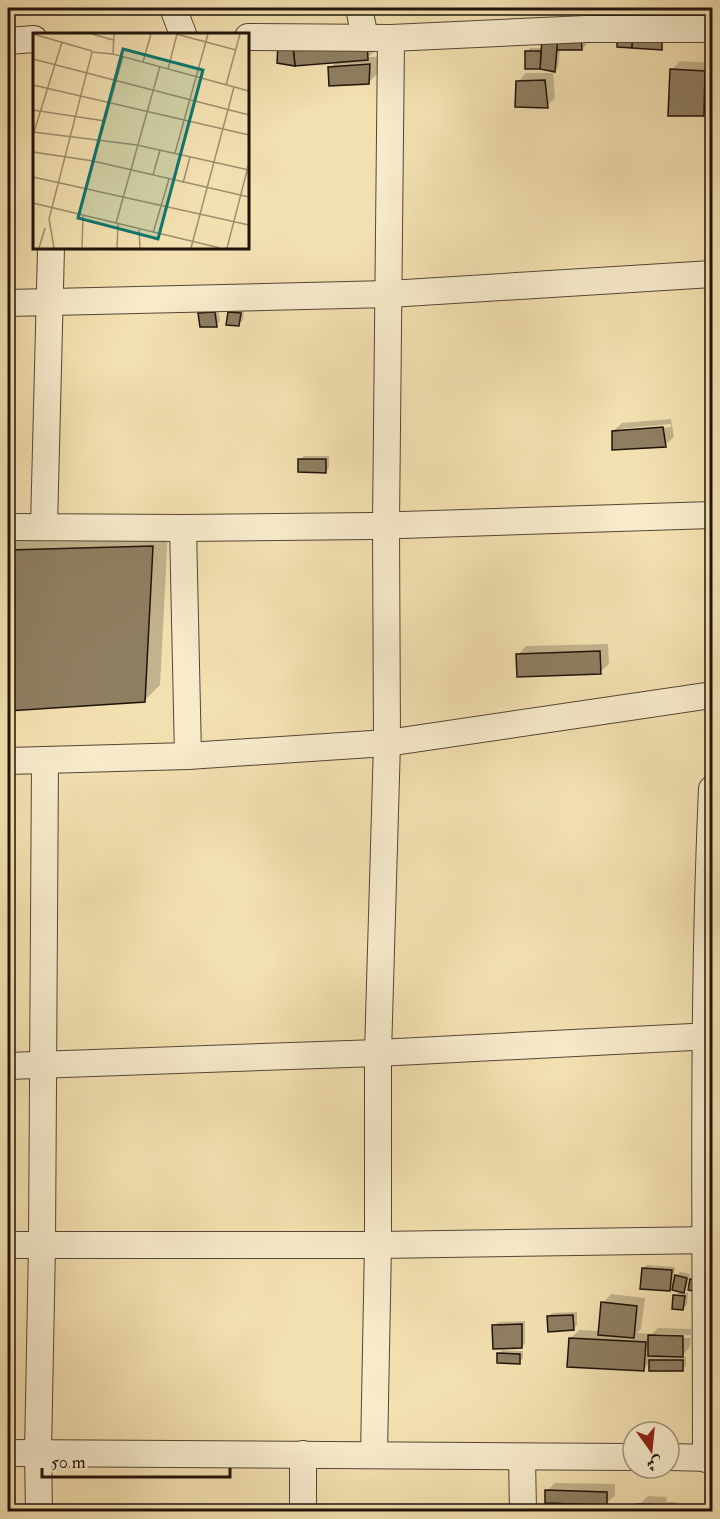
<svg xmlns="http://www.w3.org/2000/svg" width="720" height="1519" viewBox="0 0 720 1519" font-family="'IM FELL Double Pica',Amiri,serif">
<style>
.shadow{fill:#0003;fill-rule:evenodd}
.building{fill:#8e7e61;stroke:#20130b;stroke-width:1.5}
.lines{fill:none;stroke-linecap:round;stroke-linejoin:round}
.minor-casing{stroke:#554634;stroke-width:28}
.minor{stroke:#f7ebcc;stroke-width:26}
.inset-road{fill:none;stroke:#9f8e6e;stroke-width:1.5}
.view{fill:#0f766e;fill-opacity:0.15;stroke:#0f766e;stroke-width:3}
.inset-edge{fill:none;stroke:#20130b;stroke-width:3}
</style>
<rect width="100%" height="100%" fill="#f3e0b0"/>
<filter id="stains"><feTurbulence type="fractalNoise" baseFrequency=".00333" numOctaves="4"/><feColorMatrix values="0 0 0 0 .2 0 0 0 0 .09 0 0 0 0 .02 0 0 0 .5 -.17"/></filter>
<radialGradient id="worn" r=".72"><stop offset=".6" stop-color="#630" stop-opacity="0"/><stop offset="1" stop-color="#630" stop-opacity=".3"/></radialGradient>
<g class="shadow">
<polygon points="584,31 586,45 582,49 560,48 558,67 555,71 540,67 526,67 527,52 530,48 543,48"/>
<polygon points="279,44 376,50 368,57 378,57 377,74 368,83 330,68 337,61"/>
<polygon points="680,61 712,63 712,106 703,114 672,69"/>
<polygon points="526,73 553,73 555,98 547,106 518,82"/>
<polygon points="218,309 220,321 216,325 199,313 203,310"/>
<polygon points="233,309 244,310 243,320 239,324 229,312"/>
<path d="M671,419L674,437L665,445L613,431L622,423ZM671,424V427L620,432V429Z"/>
<polygon points="304,456 329,456 329,468 325,472 300,460"/>
<polygon points="168,531 160,685 145,700 8,710 8,534"/>
<polygon points="608,644 609,664 600,672 518,655 526,646"/>
<polygon points="647,1265 675,1267 674,1278 680,1272 690,1274 688,1283 695,1276 682,1292 688,1293 687,1305 683,1308 675,1296 680,1291 675,1285 670,1290 643,1268"/>
<polygon points="611,1294 645,1298 641,1329 637,1333 652,1334 658,1328 691,1329 691,1335 656,1334 656,1337 691,1338 690,1347 681,1357 686,1357 686,1366 682,1369 650,1362 643,1370 571,1338 579,1330 600,1331 603,1303"/>
<polygon points="577,1312 577,1325 573,1329 549,1317 552,1313"/>
<polygon points="525,1321 525,1343 522,1347 494,1326 498,1322"/>
<polygon points="502,1350 523,1351 523,1358 519,1362 499,1354"/>
<polygon points="555,1483 615,1484 615,1495 607,1503 547,1491"/>
<polygon points="648,1496 667,1497 666,1502 676,1502 676,1512 639,1512 640,1504"/>
<polygon points="706,1502 712,1502 712,1512 703,1512 703,1506"/>
</g>
<g class="building">
<polygon points="617,29 633,33 632,48 617,47"/>
<polygon points="633,33 662,34 662,50 632,48"/>
<polygon points="581,34 582,50 555,50 558,35"/>
<polygon points="558,35 555,72 540,69 542,37"/>
<polygon points="367,41 368,60 295,66 293,47"/>
<polygon points="278,43 293,47 295,66 277,63"/>
<polygon points="525,51 541,51 540,69 525,69"/>
<polygon points="370,64 369,84 329,86 328,67"/>
<polygon points="670,69 705,71 704,116 668,116"/>
<polygon points="545,80 548,108 515,107 516,81"/>
<polygon points="215,312 217,327 200,327 198,313"/>
<polygon points="228,312 241,313 239,326 226,325"/>
<polygon points="663,427 666,447 612,450 612,431"/>
<polygon points="298,459 326,459 326,473 298,472"/>
<polygon points="153,546 145,702 8,711 8,550"/>
<polygon points="600,651 601,674 517,677 516,654"/>
<polygon points="642,1268 672,1270 670,1291 640,1289"/>
<polygon points="675,1275 687,1278 684,1293 672,1290"/>
<polygon points="690,1279 699,1281 697,1292 688,1290"/>
<polygon points="673,1295 685,1296 683,1310 672,1309"/>
<polygon points="601,1302 637,1306 634,1338 598,1335"/>
<polygon points="573,1315 574,1330 548,1332 547,1316"/>
<polygon points="522,1324 522,1348 493,1349 492,1325"/>
<polygon points="648,1335 683,1336 683,1357 648,1356"/>
<polygon points="569,1338 646,1342 644,1371 567,1367"/>
<polygon points="497,1353 520,1354 520,1364 497,1363"/>
<rect x="649" y="1360" width="34" height="11"/>
<polygon points="545,1490 607,1492 607,1505 545,1503"/>
<polygon points="638,1504 659,1505 659,1512 638,1512"/>
<rect x="663" y="1505" width="10" height="7"/>
<rect x="701" y="1505" width="11" height="7"/>
</g>
<g class="lines">
<g class="minor-casing">
<g id="minor">
<polyline points="173,8 183,34"/>
<polyline points="359,8 365,38"/>
<polyline points="248,37 391,38 586,29 712,29"/>
<polyline points="8,41 34,39"/>
<polyline points="8,303 389,294 712,274"/>
<polyline points="8,527 183,528 371,526 712,515"/>
<polyline points="44,527 51,248"/>
<polyline points="183,528 188,756"/>
<polyline points="8,761 188,756 387,743 712,695"/>
<polyline points="8,1066 378,1053 712,1036"/>
<polyline points="8,1245 378,1245 712,1240"/>
<polyline points="8,1453 633,1457"/>
<polyline points="303,1454 303,1512"/>
<polyline points="374,1454 378,1245 378,1053 387,743 386,525 391,38"/>
<polyline points="522,1457 523,1512"/>
<polyline points="669,1457 712,1458"/>
<path d="M706,1459C706,1235 702,1012 712,789"/>
<polyline points="39,1512 38,1453 42,1245 45,760"/>
</g>
</g>
<use href="#minor" class="minor"/>
</g>
<g transform="translate(33 33)">
<rect width="216" height="216" fill="#f3e0b0"/>
<path class="inset-road" d="M0,1L59,18M59,1L80,7M81,1L80,21L216,58M143,1L203,17M0,26L216,82M110,29L118,1M135,36L144,1M0,52L216,102M193,52L207,1M0,77L72,88M0,99L104,112L216,137M1,99L29,9M0,119L60,128L216,164M142,120L175,1M120,142L127,117M0,144L216,192M150,150L157,124M0,170L187,215M46,182L90,23M83,190L127,33M106,197L107,215M120,200L136,146M6,215L12,195M21,215L16,186L59,19L80,21M49,215L50,183M84,215L85,191M158,215L201,54M194,215L216,130"/>
<path class="view" d="M90,16L170,37L125,206L45,185Z"/>
<rect width="216" height="216" class="inset-edge"/>
</g>
<rect width="720" height="1519" fill="none" stroke="#f3e0b0" stroke-width="30"/>
<rect x="9" y="9" width="702" height="1501" fill="none" stroke="#20130b" stroke-width="3"/>
<rect x="15" y="15" width="690" height="1489" fill="none" stroke="#20130b" stroke-width="1.5"/>
<g transform="translate(651 1450) rotate(165)"><circle r="28" fill="#f7ebcc" stroke="#a1957f" stroke-width="1.5"/>
<path d="M0-4.5L10 22L0 15L-10 22Z" fill="#8f2418"/>
<text y="-9" font-size="16" font-weight="bold" text-anchor="middle" fill="#20130b">ش</text>
</g>
<path d="M42 1468v9h188v-9" fill="none" stroke="#20130b" stroke-width="3"/>
<text x="51" y="1468" font-size="18" fill="#20130b" stroke="#f7ebcc" stroke-width="4.5" paint-order="stroke">50 m</text>
<rect width="100%" height="100%" filter="url(#stains)"/>
<rect width="100%" height="100%" fill="url(#worn)"/>
</svg>
